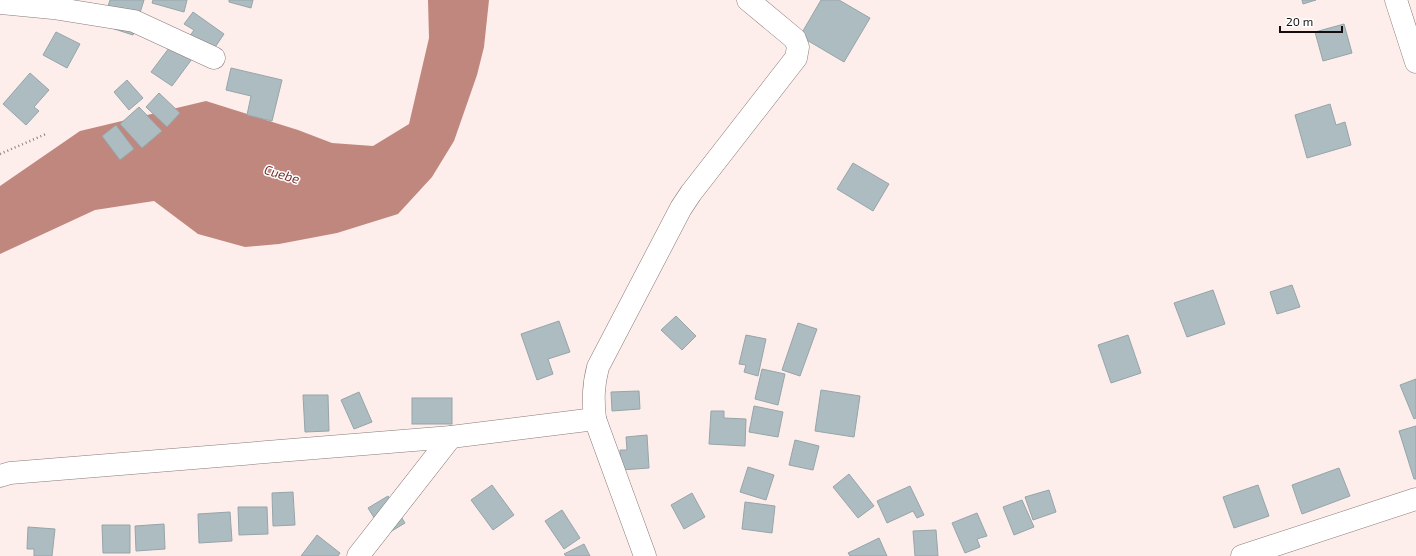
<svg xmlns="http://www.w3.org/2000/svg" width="1416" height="556" viewBox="0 0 1416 556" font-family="'Exo 2',sans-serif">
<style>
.water{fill:#c0877f}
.building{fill:#adbcc1;stroke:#96a5a9}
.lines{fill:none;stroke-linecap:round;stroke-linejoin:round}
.minor-casing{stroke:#897b79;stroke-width:23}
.major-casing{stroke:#897b79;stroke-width:23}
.path{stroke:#8b817f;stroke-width:2.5;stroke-dasharray:1 3;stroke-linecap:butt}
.minor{stroke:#fff;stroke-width:22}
.major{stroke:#fff;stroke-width:22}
.labels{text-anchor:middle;stroke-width:3;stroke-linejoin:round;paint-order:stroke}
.water-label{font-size:13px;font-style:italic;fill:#773029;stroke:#fff}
</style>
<rect width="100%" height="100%" fill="#fdedeb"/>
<polygon class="water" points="428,0 489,0 484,47 477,75 454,141 432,177 398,214 337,233 279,244 245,247 198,234 154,201 95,210 0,254 0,186 80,131 206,101 298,130 332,143 373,146 409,124 429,38"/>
<g class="building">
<polygon points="110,0 144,0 133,35 102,25"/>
<polygon points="153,0 187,0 184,12 152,3"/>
<polygon points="229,0 253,0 251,8 229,2"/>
<polygon points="821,0 839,0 870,18 844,62 800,36"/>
<polygon points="1302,0 1316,0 1303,4"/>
<polygon points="193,12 224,34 207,59 185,43 194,30 184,24"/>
<polygon points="1344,24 1352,53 1323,61 1315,32"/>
<polygon points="56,32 80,44 67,68 43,55"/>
<polygon points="172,44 192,59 172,86 151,72"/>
<polygon points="231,68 282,80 272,121 247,115 251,96 226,90"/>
<polygon points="30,73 49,90 34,107 39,111 26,125 3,104"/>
<polygon points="127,80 143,98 129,110 114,92"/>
<polygon points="159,93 180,113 167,127 146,107"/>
<polygon points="1330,104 1336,125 1345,122 1351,145 1307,158 1295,115"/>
<polygon points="139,107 162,131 142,148 120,124"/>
<polygon points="116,125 134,149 120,160 102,136"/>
<polygon points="853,163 889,184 873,211 837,189"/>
<polygon points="1292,285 1300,307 1277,314 1270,292"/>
<polygon points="1213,290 1225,324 1187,337 1174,303"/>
<polygon points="676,316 696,336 682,350 661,330"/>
<polygon points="559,321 570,352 548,359 553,374 537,380 521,334"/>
<polygon points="798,323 817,329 800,376 782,370"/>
<polygon points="746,335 766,339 758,376 744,372 746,365 739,364"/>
<polygon points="1128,335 1141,373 1111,383 1098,345"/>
<polygon points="762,369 785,374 778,405 755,399"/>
<polygon points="1416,379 1416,418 1414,419 1400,385"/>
<polygon points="821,390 860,396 854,437 815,431"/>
<polygon points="639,391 640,409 612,411 611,392"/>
<polygon points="359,392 372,422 354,429 341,400"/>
<polygon points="303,395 328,395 329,431 305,432"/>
<rect x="412" y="398" width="40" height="26"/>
<polygon points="754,406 783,412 778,437 749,432"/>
<polygon points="711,411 724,411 724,418 746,419 745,446 709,444"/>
<polygon points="1416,426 1416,479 1414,479 1399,431"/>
<polygon points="647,435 649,468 621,470 620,450 627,450 626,437"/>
<polygon points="795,440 819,446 813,470 789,465"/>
<polygon points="748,467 774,475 766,500 740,492"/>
<polygon points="1339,468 1350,496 1302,514 1292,485"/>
<polygon points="849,474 874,506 858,518 833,487"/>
<polygon points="492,485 514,515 493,530 471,500"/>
<polygon points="1258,485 1269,516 1234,528 1223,497"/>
<polygon points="910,486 924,515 917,518 913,511 887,523 877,501"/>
<polygon points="1049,490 1056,512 1033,520 1025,497"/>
<polygon points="293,492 295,525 273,526 272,493"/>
<polygon points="692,493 705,517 684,529 671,505"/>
<polygon points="388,496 405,523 385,535 368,508"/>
<polygon points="1022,500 1034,527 1014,535 1003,507"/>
<polygon points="745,502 775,506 772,533 742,529"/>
<polygon points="238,507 267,507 268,534 239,535"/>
<polygon points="562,510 580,538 564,549 545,521"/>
<polygon points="230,512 232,541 199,543 198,514"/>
<polygon points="977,513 987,536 977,539 980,547 965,553 952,523"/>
<polygon points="164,524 165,549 136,551 135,526"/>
<polygon points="102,525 130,525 130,553 103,553"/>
<polygon points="28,527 55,529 52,556 34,556 34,549 27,549"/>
<polygon points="936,530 938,556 915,556 913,531"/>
<polygon points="317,535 340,553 338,556 301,556"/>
<polygon points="879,538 887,556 850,556 848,553"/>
<polygon points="584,544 590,556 566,556 564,554"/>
</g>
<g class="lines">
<g class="minor-casing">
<g id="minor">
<polyline points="1396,0 1416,62"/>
<polyline points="0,3 53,8 134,21 214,58"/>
<path d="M595,419C593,400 593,386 598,367L681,208L691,193L796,58L798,47L795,39L748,0"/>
<polyline points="0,476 10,473 451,437 595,419 645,556"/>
<polyline points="358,556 451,437"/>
</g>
</g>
<g class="major-casing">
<polyline id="major" points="1242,556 1416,499"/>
</g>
<polyline class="path" points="0,154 46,134"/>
<use href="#minor" class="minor"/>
<use href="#major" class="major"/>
</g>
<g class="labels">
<g class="water-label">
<text transform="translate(282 174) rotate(17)" y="5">Cuebe</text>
</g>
</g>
<path d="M1280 26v6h62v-6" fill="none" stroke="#130e0d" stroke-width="2"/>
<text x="1286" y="26" font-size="12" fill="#130e0d" stroke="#ffffff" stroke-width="3" paint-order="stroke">20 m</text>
</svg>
